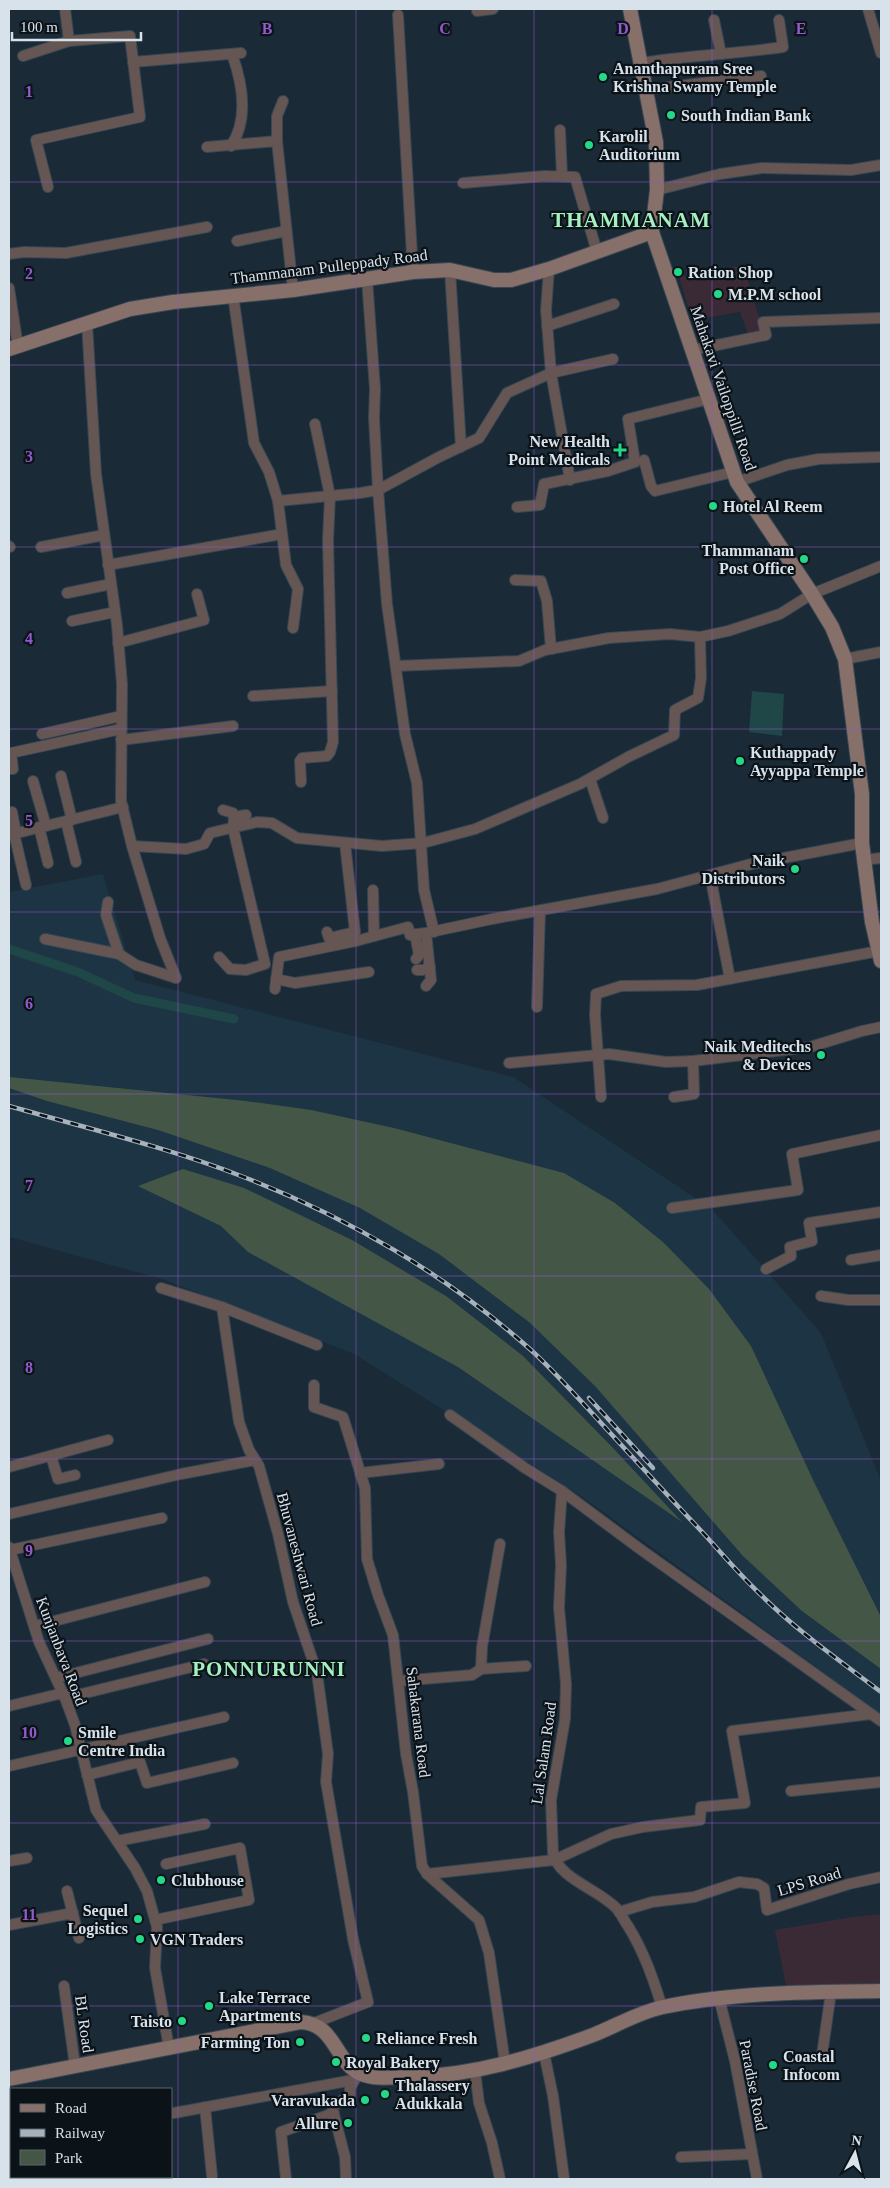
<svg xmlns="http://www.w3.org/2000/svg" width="890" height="2188" viewBox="0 0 890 2188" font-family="Georgia,serif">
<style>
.built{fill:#1d3445}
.education{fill:#3a2a35}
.green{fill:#445746}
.water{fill:#1f4748}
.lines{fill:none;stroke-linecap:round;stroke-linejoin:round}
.canal{stroke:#1f4748;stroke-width:9}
.minor-casing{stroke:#384754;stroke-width:12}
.secondary-casing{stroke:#384754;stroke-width:16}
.minor{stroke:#655653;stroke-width:10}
.secondary{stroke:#876f6a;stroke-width:14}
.rail-casing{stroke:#a6b2bc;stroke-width:4.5}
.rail{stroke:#0b1218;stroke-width:2.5;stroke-dasharray:8;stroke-linecap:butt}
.grid{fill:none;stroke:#925aca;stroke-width:1;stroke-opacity:0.55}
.poi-dot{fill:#23d886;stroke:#0b1218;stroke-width:2}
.labels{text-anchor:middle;stroke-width:4.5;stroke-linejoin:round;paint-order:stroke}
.poi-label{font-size:16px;font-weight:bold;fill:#d8e2eb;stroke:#0b1218;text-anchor:start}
.street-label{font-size:16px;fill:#d8e2eb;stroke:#0b1218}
.district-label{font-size:21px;font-weight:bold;letter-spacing:1px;fill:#a4f0c1;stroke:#0b1218}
.grid-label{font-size:16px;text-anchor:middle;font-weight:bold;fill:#925aca;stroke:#0b1218;stroke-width:4.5;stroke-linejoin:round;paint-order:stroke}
</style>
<rect width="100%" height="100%" fill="#1a2a37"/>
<polygon class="built" points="103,874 135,980 513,1077 712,1209 821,1333 881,1481 881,1714 581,1496 354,1354 162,1279 9,1237 9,892"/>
<g class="education">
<polygon points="743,265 764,333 749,336 740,312 692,320 679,277"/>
<polygon points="881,1914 881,1983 786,1986 775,1930 852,1917"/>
</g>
<g class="green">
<polygon points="9,1077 246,1101 311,1110 394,1128 564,1173 615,1203 664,1243 709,1289 751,1346 814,1482 881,1617 881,1669 802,1611 743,1556 595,1386 529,1322 439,1254 360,1208 270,1168 158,1130 47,1101 9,1088"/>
<polygon points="183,1169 244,1188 352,1240 446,1296 523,1356 612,1447 682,1522 458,1367 248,1252 221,1226 138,1186"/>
</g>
<polygon class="water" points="752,691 784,694 782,736 749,732"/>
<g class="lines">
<polyline class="canal" points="9,949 78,972 134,998 234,1019"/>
<g class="minor-casing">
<g id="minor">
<polyline points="868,9 881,53"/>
<polyline points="477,11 493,9"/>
<polyline points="398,15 413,272"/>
<polyline points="714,20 721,54"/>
<polyline points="23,56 69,41"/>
<polyline points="133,62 241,53"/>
<path d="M641,63C689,55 736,54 783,47L779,20"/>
<polyline points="644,90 761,76"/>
<polyline points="283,101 277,116 277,141 293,290"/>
<polyline points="560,130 562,176"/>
<path d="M231,146C249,119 242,82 232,54"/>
<polyline points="207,147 277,141"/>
<polyline points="463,183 544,176 575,177 597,252"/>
<polyline points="48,187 36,140 140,117 130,36 69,41 65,9"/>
<polyline points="657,190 720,174 762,168 851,170 881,165"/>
<polyline points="237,241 286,231"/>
<polyline points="9,254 24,252 66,253 207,227"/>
<polyline points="549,269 546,310 551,373 613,359"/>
<polyline points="450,270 461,447"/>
<polyline points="367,279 375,389 374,418 378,490 387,604 405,734 417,783 424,890 434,932"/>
<polyline points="9,288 18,347"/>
<polyline points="233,295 254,443 269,472 278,501 360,493 378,490 439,457 479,438 507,393 551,373 570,480"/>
<polyline points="87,323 96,474 117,625 122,684 121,801 132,846 160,938 176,978"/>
<polyline points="547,326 614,304"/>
<polyline points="693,350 766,335 763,322 881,318"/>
<polyline points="644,460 651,486 655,491 733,472"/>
<polyline points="737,482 787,465 819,459 881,457"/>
<polyline points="278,501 286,565 298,589 293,628"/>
<polyline points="517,507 540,505 544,484 608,471 635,462 628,419 709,399"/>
<polyline points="9,546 10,547"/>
<polyline points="41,547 104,535"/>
<polyline points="108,565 282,534"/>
<polyline points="515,580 541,581 547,601 551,649"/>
<polyline points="67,593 111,584"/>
<polyline points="72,621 115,612"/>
<polyline points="118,643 204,620 197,594"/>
<polyline points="845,659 881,652"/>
<polyline points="396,666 519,661 545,650 609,638 670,634 700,637"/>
<polyline points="253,696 332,691"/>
<polyline points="42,734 121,716"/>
<polyline points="121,740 233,726"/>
<polyline points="9,769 13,769 11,753 121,729"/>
<polyline points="61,776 72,820"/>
<polyline points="590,779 603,818"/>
<polyline points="33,781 46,826"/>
<polyline points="301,782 300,761 302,758 327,756 330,752 333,742 328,541 330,496 315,424"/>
<polyline points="223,810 233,813 234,817"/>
<polyline points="12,812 16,833"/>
<polyline points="66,821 76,862"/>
<polyline points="39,827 48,863"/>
<polyline points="14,833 26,885"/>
<polyline points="9,835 123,807"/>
<polyline points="132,846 186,849 204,844 210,833 257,822 272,823 297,838 382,846 423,843 475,829 580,784 628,757 674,735 675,710 698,698 701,678 700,637 728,631 780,614 812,594 881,566"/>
<polyline points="864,860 881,858"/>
<polyline points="710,875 730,979"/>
<polyline points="373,890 374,936"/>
<polyline points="108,902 106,915 119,954"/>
<polyline points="327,932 329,938 355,932 345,843"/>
<polyline points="415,934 419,955 416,959"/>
<polyline points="45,939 119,954 136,965 176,978"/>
<polyline points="219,957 230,969 246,970 265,964 233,828 234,817 246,815"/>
<polyline points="417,970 423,970 430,967"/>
<polyline points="276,979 295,983 369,972"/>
<polyline points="426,986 431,980 426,933 492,919 657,889 747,865 862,843"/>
<polyline points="275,989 279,957 356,941 408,927 410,935 426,933"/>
<polyline points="537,1007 540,911"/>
<polyline points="509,1063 609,1054 666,1062 693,1061"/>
<polyline points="601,1097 595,1015 596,994 621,986 697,985 879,951"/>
<polyline points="674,1097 694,1094 693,1061 810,1047 862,1031 881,1027"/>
<polyline points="672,1208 798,1190 792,1154 881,1135"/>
<polyline points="851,1260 881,1255"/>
<polyline points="766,1269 791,1256 790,1247 812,1241 809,1223 881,1212"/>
<polyline points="161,1288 222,1307 317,1345"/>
<polyline points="821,1296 848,1300 881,1300"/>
<polyline points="222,1307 239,1422 249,1450 259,1466 278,1534 293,1602 317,1673 328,1754 326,1782 353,1939 368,2002 314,2023"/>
<polyline points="314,1385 314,1407 343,1417 365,1488 367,1559 378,1595 393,1635 406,1754 413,1792 422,1866 427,1874 479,1920 489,1953 505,2063"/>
<polyline points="450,1415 525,1468 562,1491 640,1549 881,1721"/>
<polyline points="51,1456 58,1479 75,1475"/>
<polyline points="9,1467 108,1440"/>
<polyline points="360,1473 439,1464"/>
<path d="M562,1491L559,1532L561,1565L559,1608L566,1684L565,1719L551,1800L553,1853C558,1879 601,1890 618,1910C622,1915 624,1921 628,1926C644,1952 653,1978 662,2007"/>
<polyline points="9,1514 181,1474 255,1460"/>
<polyline points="9,1547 39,1642 65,1698 75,1725 96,1810 135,1868 147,1891 157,1927 155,1968 169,2048"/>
<polyline points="10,1550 162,1518"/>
<polyline points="35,1626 205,1582"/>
<polyline points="481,1669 482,1647 500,1544"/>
<polyline points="56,1678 208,1639"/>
<polyline points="399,1681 472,1675 481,1669 526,1666"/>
<polyline points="65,1698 204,1664"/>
<polyline points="9,1706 63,1693"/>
<polyline points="9,1766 224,1717"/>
<polyline points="87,1775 140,1762 147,1783 233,1763"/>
<polyline points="791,1791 881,1782"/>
<polyline points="117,1841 205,1824"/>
<polyline points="9,1861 27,1858"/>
<polyline points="427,1874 554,1860 611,1834 643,1827 700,1820 701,1807 745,1803 732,1731 871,1714"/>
<polyline points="67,1891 79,1938"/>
<polyline points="619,1912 652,1902 694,1897 739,1882 757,1884 764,1888 767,1910 849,1884 881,1877"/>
<polyline points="155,1920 249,1900 240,1848 166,1864"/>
<polyline points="9,1925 73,1913"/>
<polyline points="64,1986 75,2066"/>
<polyline points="719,1998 735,2061 757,2179"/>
<polyline points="544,2053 553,2096 564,2178"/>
<polyline points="822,2055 831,1992"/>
<polyline points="475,2071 479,2103 492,2143 500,2179"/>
<polyline points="205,2107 212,2176"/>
<polyline points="174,2113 353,2080"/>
<polyline points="681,2157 752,2154"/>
<polyline points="286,2179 281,2132 334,2113"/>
<polyline points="346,2179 345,2157 332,2107 350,2095 350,2088 357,2076"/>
</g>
</g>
<g class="secondary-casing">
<g id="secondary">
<polyline points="630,9 656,142 657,190 652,232 737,482 812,594 832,627 845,659 862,794 862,843 872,922 881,961"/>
<polyline points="9,349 130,309 173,302 293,290 413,272 450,270 494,280 511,280 549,269 652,232"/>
<path d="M9,2079L301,2022C336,2024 335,2063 361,2074C376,2080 394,2077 410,2077C473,2076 534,2057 593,2035C616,2026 639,2012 663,2007C734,1992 809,1992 881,1991"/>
</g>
</g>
<use href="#minor" class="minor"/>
<use href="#secondary" class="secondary"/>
<g class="rail-casing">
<g id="rail">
<path d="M9,1106C86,1128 166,1147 241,1176C346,1216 447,1275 531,1350C556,1373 579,1399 602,1424C636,1461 670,1498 705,1535C723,1555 740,1575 760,1594C797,1631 840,1661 881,1692"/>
<polyline points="589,1398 653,1468"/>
</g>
</g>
<use href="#rail" class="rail"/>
</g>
<path class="grid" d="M178,9V2179M356,9V2179M534,9V2179M712,9V2179M9,182H881M9,365H881M9,547H881M9,729H881M9,912H881M9,1094H881M9,1276H881M9,1459H881M9,1641H881M9,1823H881M9,2006H881"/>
<g class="poi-dot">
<circle cx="603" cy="77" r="5"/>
<circle cx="671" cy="115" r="5"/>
<circle cx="589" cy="145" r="5"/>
<circle cx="678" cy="272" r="5"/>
<circle cx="718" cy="294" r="5"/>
<path d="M617.5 442.5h5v5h5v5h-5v5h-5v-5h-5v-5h5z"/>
<circle cx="713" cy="506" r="5"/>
<circle cx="804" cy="559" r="5"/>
<circle cx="740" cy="761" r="5"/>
<circle cx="795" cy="869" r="5"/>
<circle cx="821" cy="1055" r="5"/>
<circle cx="68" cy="1741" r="5"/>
<circle cx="161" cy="1880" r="5"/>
<circle cx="138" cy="1919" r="5"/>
<circle cx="140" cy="1939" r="5"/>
<circle cx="209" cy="2006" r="5"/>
<circle cx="182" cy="2021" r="5"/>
<circle cx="366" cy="2038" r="5"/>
<circle cx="300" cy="2042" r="5"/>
<circle cx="336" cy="2062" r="5"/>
<circle cx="773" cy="2065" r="5"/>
<circle cx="385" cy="2094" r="5"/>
<circle cx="365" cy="2100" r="5"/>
<circle cx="348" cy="2123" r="5"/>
</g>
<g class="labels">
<g class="poi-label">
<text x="613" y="74">Ananthapuram Sree<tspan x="613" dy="18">Krishna Swamy Temple</tspan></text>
<text x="681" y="121">South Indian Bank</text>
<text x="599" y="142">Karolil<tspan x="599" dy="18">Auditorium</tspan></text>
<text x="688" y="278">Ration Shop</text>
<text x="728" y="300">M.P.M school</text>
<text x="610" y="447" text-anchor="end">New Health<tspan x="610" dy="18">Point Medicals</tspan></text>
<text x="723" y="512">Hotel Al Reem</text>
<text x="794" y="556" text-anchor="end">Thammanam<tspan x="794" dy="18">Post Office</tspan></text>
<text x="750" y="758">Kuthappady<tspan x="750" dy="18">Ayyappa Temple</tspan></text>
<text x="785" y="866" text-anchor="end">Naik<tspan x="785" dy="18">Distributors</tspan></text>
<text x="811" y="1052" text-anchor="end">Naik Meditechs<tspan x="811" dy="18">&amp; Devices</tspan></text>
<text x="78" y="1738">Smile<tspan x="78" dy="18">Centre India</tspan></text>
<text x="171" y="1886">Clubhouse</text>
<text x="128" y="1916" text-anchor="end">Sequel<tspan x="128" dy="18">Logistics</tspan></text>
<text x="150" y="1945">VGN Traders</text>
<text x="219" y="2003">Lake Terrace<tspan x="219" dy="18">Apartments</tspan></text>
<text x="172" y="2027" text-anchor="end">Taisto</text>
<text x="376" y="2044">Reliance Fresh</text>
<text x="290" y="2048" text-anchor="end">Farming Ton</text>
<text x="783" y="2062">Coastal<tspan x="783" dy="18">Infocom</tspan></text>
<text x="346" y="2068">Royal Bakery</text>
<text x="395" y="2091">Thalassery<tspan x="395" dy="18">Adukkala</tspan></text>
<text x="355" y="2106" text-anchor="end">Varavukada</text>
<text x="338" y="2129" text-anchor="end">Allure</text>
</g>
<g class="street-label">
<text transform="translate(329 266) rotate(-7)" y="6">Thammanam Pulleppady Road</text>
<text transform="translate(724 388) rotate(71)" y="6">Mahakavi Vailoppilli Road</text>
<text transform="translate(300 1559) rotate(75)" y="6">Bhuvaneshwari Road</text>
<text transform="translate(62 1651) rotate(69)" y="6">Kunjanbava Road</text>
<text transform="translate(419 1722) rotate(83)" y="6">Sahakarana Road</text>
<text transform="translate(543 1753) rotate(-82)" y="6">Lal Salam Road</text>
<text transform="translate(809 1881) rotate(-17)" y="6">LPS Road</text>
<text transform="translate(85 2024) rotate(82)" y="6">BL Road</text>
<text transform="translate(754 2085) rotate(79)" y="6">Paradise Road</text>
</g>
<g class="district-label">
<text x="631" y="227">THAMMANAM</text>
<text x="269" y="1676">PONNURUNNI</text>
</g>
</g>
<g class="grid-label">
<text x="267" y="34">B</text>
<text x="445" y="34">C</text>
<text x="623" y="34">D</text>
<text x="801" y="34">E</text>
<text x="29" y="97">1</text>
<text x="29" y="279">2</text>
<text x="29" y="462">3</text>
<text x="29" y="644">4</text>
<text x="29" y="826">5</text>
<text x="29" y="1009">6</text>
<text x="29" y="1191">7</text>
<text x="29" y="1373">8</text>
<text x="29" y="1556">9</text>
<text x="29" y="1738">10</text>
<text x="29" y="1920">11</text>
</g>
<rect width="890" height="2188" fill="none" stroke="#d8e2eb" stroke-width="20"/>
<rect x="10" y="2088" width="162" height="90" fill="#0b1218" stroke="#5d656c"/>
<rect x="20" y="2104" width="25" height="8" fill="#876f6a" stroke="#5d656c"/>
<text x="55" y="2113" font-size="15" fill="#d8e2eb">Road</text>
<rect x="20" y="2129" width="25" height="8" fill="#a6b2bc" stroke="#5d656c"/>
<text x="55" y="2138" font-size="15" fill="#d8e2eb">Railway</text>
<rect x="20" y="2150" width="25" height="15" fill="#445746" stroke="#5d656c"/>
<text x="55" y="2163" font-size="15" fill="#d8e2eb">Park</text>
<g transform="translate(855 2153) rotate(7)" stroke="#0b1218" stroke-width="4" paint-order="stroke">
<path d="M0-4L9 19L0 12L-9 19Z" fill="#d8e2eb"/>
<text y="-8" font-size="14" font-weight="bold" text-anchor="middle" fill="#d8e2eb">N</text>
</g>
<path d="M12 32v8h129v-8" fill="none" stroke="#d8e2eb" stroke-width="2.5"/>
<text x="20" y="32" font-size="15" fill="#d8e2eb" stroke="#0b1218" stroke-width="4" paint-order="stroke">100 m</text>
</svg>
